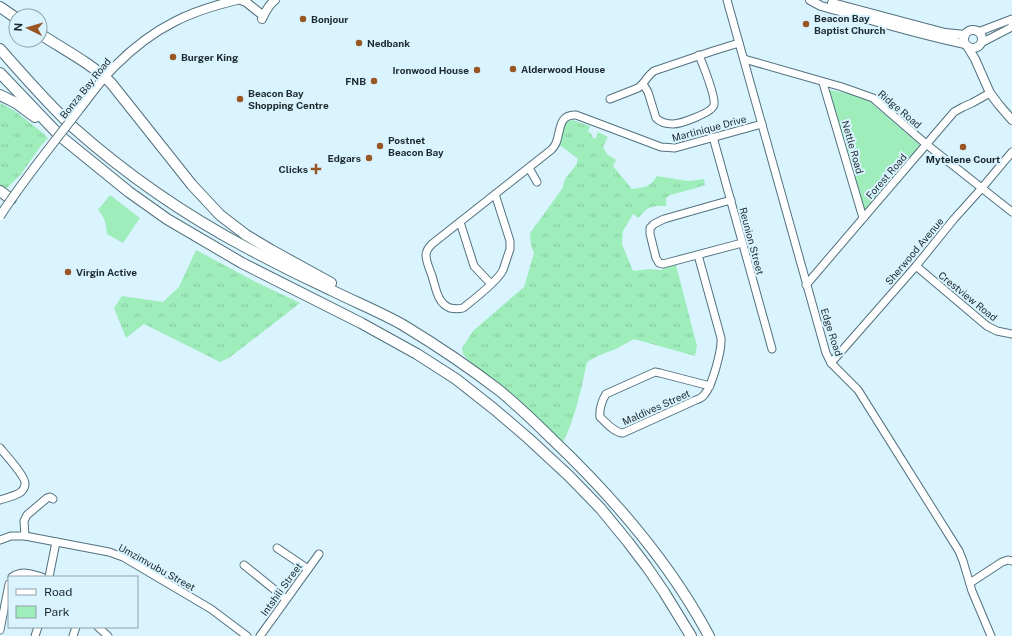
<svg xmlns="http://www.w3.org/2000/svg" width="1012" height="636" viewBox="0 0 1012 636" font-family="'Public Sans',sans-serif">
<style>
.grass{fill:url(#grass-tufts)}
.park{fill:#9eedbb}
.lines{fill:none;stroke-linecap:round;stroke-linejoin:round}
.minor-casing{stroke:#52717c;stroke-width:9}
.major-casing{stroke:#52717c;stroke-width:10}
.highway-casing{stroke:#52717c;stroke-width:12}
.minor{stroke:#fff;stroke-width:7}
.major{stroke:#fff;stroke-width:8}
.highway{stroke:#fff;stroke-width:10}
.major-bridge-casing{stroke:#52717c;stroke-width:10;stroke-linecap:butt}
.major-bridge{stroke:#fff;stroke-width:8}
.poi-dot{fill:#985624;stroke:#d9f4ff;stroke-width:1.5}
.labels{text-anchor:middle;stroke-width:4;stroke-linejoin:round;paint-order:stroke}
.poi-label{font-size:10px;font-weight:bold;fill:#1b282d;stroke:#d9f4ff;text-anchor:start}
.street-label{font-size:10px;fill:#1b282d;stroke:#d9f4ff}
</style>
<defs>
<pattern id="grass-tufts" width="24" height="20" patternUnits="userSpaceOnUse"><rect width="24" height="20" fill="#9eedbb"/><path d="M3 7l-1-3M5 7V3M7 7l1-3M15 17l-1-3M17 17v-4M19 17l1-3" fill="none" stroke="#88cba1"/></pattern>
</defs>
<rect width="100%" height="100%" fill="#d9f4ff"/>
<g class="grass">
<polygon points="0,103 15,111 43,133 48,138 40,147 21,174 6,189 0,187"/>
<path d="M572,120L590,126L588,132L591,133L593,138L595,139L598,132L608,137L603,147L607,154L616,160L613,166L632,189C645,187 649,188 657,176L688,181L704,179L705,185L693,189L670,195L666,198V206C650,206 649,206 638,218L633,214L623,231L622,244L633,271L650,269L662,270L664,268L676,265L697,346L695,356L634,339L616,349L600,355L587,362C581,389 576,417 563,442L556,436L532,413L476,369L468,360L463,354L462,348L473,331L524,287L534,253L531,246L530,233L562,189L565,179L576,165L578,159L557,143C560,133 561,123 572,120Z"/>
<polygon points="196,250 258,283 300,303 229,358 220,362 144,324 126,338 114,308 122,296 163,302 179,287"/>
</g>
<g class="park">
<polygon points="830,90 855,95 868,100 919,144 920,146 866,209 863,208 829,91"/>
<path d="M110,195L140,218L123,243L107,234C106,225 105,217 98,210Z"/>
</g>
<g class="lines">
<g class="minor-casing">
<g id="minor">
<polyline points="727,0 826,353 831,363 858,390 959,551 963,561 972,591 991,636"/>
<polyline points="978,32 1012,19"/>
<polyline points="981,43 1010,28 1012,26"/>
<polyline points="744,59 842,87 873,98 926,144 1012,212"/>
<polyline points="823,83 863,218"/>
<path d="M643,84L648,92L656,118C660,122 667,124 673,124C680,124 712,113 714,105C716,97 703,65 699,55"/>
<path d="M610,99L638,88C645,83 647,76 654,71L713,51L739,43"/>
<polyline points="713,137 772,349"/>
<polyline points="529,168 537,182"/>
<path d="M495,194L510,241V249L503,270C498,281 473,300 463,308C459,309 455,309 450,308C437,303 436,288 432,276C430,270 426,262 426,255C426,250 429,247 432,244L551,150C553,148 555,146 556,143C561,131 558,114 576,115L661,147L675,148L762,124"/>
<polyline points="731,200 664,219 654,224 650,228 650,234 656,258 659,263 663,264 742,243"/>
<polyline points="460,222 474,266 491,284"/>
<path d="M698,255L721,338C722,350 712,387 704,395C702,398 699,399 696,400L623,433C615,433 606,423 600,417C599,410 602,400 606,394L655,372L660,373L710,386"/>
<polyline points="916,266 987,326 997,331 1012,334"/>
<polyline points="806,285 954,112 963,107 972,103 990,93"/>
<polyline points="831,363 916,266 954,219 981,189 1012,152"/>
<path d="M0,448C5,454 26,477 25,484C25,487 23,490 21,492C15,496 6,498 0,500"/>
<polyline points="25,536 24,521 27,515 47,498 50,497 53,499"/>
<polyline points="0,540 11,536 25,536 109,552 123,557 211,609 247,636"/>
<polyline points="277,548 308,569"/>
<polyline points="244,565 286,599"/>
<path d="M12,577C22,570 32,574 42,577"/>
<polyline points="49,577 56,542"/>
<polyline points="970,583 1002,562 1008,560 1012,561"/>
<polyline points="98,627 108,636"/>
<polyline points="0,630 9,584"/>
<polyline points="35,636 38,627"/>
<polyline points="73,636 76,627"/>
<polyline points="260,636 319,554"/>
</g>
</g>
<g class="major-casing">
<g id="major">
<polyline points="241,0 246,2 261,14"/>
<path d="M810,0L821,6C869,19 916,34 965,44"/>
<polyline points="832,3 945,33 965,35"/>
<path d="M262,19C265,12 269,5 275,0"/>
<circle cx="973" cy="39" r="9"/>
<polyline points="967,46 975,59 990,93 999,105 1012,120"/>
<path d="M78,111C90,96 101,79 115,66C132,49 152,33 174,22C193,12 216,5 237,0"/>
</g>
</g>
<g class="highway-casing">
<g id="highway">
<polyline points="0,7 16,18"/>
<path d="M40,34C63,49 92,64 111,83L192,185L220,215L246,235L271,250L331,283"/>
<path d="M0,49C24,76 48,104 74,128C127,175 185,215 247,248C275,263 303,277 331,290C355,302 380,312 403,325C436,345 469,367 500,391C518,406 535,422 552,439C613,497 669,561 709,636"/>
<polyline points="0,73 60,136 129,192 167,219 242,263 361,323 417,354 456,379 494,409 528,438 569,476 601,509 628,542 647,567 664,592 691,636"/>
<polyline points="0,95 16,103 35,117"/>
<polyline points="0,191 11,199"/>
</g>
</g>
<use href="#minor" class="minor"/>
<use href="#major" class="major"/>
<use href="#highway" class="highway"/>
<g class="major-bridge-casing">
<path id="major-bridge" d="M0,216C24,179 52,145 78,111"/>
</g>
<use href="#major-bridge" class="major-bridge"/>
</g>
<g class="poi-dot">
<circle cx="303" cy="19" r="4"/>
<circle cx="806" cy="24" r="4"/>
<circle cx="359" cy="43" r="4"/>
<circle cx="173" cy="57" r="4"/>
<circle cx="513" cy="69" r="4"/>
<circle cx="477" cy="70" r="4"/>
<circle cx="374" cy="81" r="4"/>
<circle cx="240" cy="99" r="4"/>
<circle cx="380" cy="146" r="4"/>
<circle cx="963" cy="147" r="4"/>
<circle cx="369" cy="158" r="4"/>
<path d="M314 163h4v4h4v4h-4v4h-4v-4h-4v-4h4z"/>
<circle cx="68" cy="272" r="4"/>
</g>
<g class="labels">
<g class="poi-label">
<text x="814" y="22">Beacon Bay<tspan x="814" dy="12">Baptist Church</tspan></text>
<text x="311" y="23">Bonjour</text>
<text x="367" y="47">Nedbank</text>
<text x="181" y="61">Burger King</text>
<text x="521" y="73">Alderwood House</text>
<text x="469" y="74" text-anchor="end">Ironwood House</text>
<text x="366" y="85" text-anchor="end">FNB</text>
<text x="248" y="97">Beacon Bay<tspan x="248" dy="12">Shopping Centre</tspan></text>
<text x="388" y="144">Postnet<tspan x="388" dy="12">Beacon Bay</tspan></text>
<text x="361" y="162" text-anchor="end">Edgars</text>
<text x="963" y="163" text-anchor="middle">Mytelene Court</text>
<text x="308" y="173" text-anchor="end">Clicks</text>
<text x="76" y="276">Virgin Active</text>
</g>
<g class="street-label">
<text transform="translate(85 88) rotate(-51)" y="4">Bonza Bay Road</text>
<text transform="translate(900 109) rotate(40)" y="4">Ridge Road</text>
<text transform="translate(709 128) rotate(-15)" y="4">Martinique Drive</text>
<text transform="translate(853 147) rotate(74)" y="4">Nettle Road</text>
<text transform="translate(886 176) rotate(-49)" y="4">Forest Road</text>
<text transform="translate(752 241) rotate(75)" y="4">Reunion Street</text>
<text transform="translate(914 251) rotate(-50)" y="4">Sherwood Avenue</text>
<text transform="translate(968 296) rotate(39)" y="4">Crestview Road</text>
<text transform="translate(832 332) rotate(72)" y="4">Edge Road</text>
<text transform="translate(656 407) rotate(-24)" y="4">Maldives Street</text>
<text transform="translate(157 567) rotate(29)" y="4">Umzimvubu Street</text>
<text transform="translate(281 589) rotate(-54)" y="4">Intshili Street</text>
</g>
</g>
<rect x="8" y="576" width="130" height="52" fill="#d9f4ff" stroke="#8da2ab"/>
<rect x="16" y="589" width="20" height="6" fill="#ffffff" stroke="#8da2ab"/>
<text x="44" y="596" font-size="12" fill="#1b282d">Road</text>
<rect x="16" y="606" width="20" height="12" fill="#9eedbb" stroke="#8da2ab"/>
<text x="44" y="616" font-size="12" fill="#1b282d">Park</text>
<g transform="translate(28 28) rotate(275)"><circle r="19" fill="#d9f4ff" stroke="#8da2ab"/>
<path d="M0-3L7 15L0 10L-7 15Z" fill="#985624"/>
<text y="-6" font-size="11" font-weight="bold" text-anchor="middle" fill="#1b282d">N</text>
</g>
</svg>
